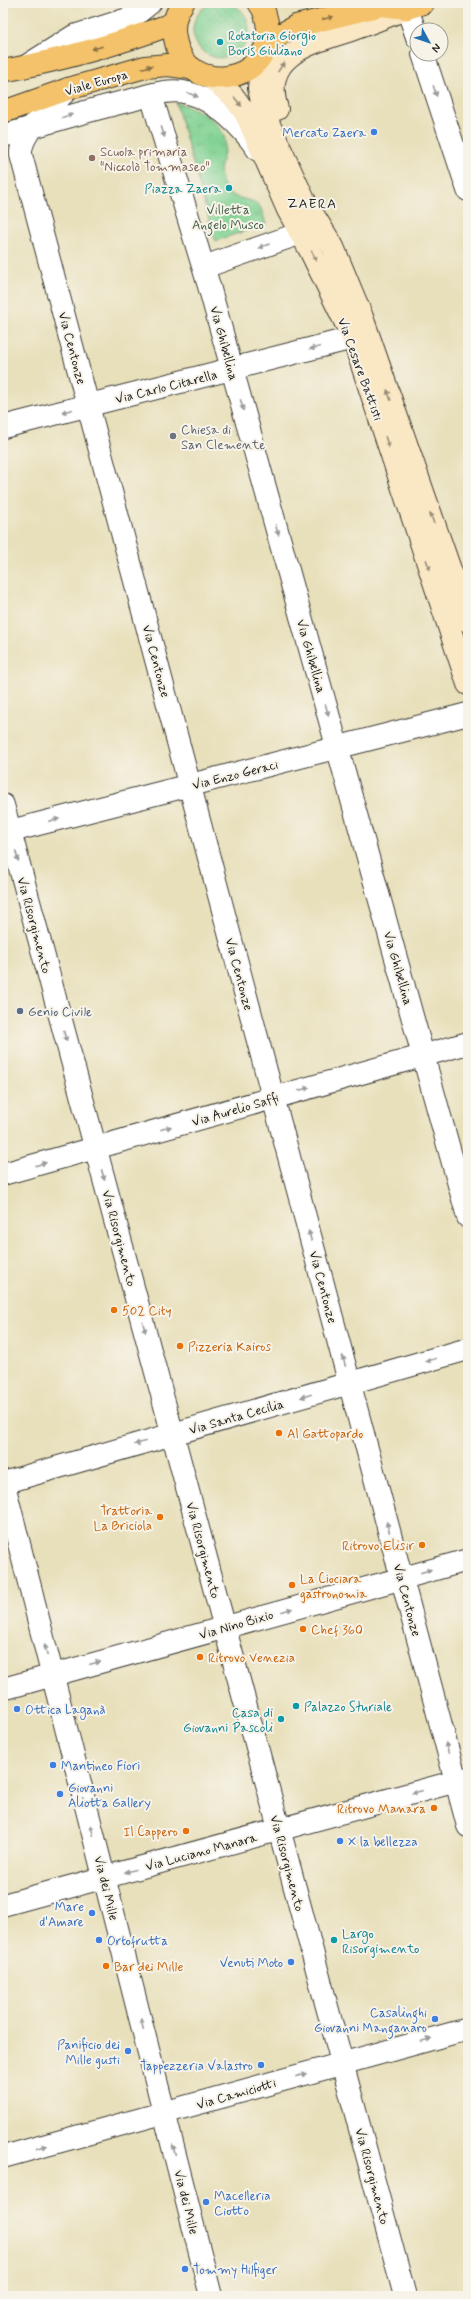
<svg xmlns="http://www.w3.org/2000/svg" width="471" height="2299" viewBox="0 0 471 2299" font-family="Mynerve,sans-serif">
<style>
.grass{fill:url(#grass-tufts);stroke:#4e7758}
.garden{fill:url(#garden-dots);stroke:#4e7758}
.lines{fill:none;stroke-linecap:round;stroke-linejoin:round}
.minor-casing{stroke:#3b3934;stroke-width:24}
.secondary-casing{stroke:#3b3934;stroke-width:24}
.primary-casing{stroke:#3b3934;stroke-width:24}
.minor{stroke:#fff;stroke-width:22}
.secondary{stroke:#fae7c3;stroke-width:22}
.primary{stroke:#f3c26a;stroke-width:22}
.oneway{fill:#886f43}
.oneway2{fill:#968c78}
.oneway3{fill:#999}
.culture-dot{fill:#0f9aa8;stroke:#f7f3e8;stroke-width:1.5}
.shop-dot{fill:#3f7fe0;stroke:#f7f3e8;stroke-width:1.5}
.education-dot{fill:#8d6e63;stroke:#f7f3e8;stroke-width:1.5}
.worship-dot{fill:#6b7280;stroke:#f7f3e8;stroke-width:1.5}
.service-dot{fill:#5c6f8a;stroke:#f7f3e8;stroke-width:1.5}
.food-dot{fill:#e8710a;stroke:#f7f3e8;stroke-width:1.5}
.labels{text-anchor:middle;stroke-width:4;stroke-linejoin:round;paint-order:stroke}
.culture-label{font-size:13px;fill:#0d838f;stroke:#f7f3e8;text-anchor:start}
.street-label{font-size:13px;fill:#1c1c1c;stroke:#f7f3e8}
.shop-label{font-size:13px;fill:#366cbe;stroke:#f7f3e8;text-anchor:start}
.education-label{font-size:13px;fill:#785e54;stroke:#f7f3e8;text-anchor:start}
.park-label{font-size:13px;fill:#3f5c46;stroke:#f7f3e8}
.worship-label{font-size:13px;fill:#5b616d;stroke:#f7f3e8;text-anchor:start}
.service-label{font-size:13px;fill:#4e5e75;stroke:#f7f3e8;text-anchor:start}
.food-label{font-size:13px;fill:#c56008;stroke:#f7f3e8;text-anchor:start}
.neighbourhood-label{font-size:14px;letter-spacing:1px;fill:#1c1c1c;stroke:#f7f3e8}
</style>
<defs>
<pattern id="grass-tufts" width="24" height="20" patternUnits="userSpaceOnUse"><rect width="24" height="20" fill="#80d293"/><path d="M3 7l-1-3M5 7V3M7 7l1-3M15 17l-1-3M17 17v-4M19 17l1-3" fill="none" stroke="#6eb47e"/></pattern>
<pattern id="garden-dots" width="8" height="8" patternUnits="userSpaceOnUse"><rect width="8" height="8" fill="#80d293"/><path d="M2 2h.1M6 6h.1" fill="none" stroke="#6eb47e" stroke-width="1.8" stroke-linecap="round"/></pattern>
</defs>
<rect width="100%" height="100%" fill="#f7f3e8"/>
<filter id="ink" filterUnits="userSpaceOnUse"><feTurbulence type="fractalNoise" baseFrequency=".025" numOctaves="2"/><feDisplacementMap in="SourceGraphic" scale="8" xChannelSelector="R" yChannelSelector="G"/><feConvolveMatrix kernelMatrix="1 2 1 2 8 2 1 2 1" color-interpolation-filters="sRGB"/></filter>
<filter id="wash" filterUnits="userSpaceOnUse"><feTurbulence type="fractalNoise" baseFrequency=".012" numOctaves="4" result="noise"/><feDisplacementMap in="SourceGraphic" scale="16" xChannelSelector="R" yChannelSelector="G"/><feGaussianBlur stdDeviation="0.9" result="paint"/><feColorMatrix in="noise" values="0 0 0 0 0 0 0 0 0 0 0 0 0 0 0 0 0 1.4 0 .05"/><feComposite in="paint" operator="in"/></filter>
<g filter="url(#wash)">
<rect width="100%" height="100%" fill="#e8e0bb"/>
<path class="grass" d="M176,103C195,107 228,123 225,147C222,164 215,175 228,191C236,202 254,197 260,207C263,212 264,219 266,224L215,241Z"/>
<circle class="garden" cx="221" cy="30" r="28"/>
</g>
<g filter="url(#ink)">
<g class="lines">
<g class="minor-casing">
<g id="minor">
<polyline points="407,8 417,37"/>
<polyline points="423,54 468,190"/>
<polyline points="28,65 74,36 131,18 150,3"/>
<path d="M68,89C53,104 19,133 21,155L468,1826"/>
<polyline points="151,95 209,286 468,1217"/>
<path d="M3,136C46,123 88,110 132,100C150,95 170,88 188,93C216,100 242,127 258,150"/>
<polyline points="204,267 301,233"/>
<polyline points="3,427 353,338"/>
<polyline points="3,805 405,2296"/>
<polyline points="3,833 468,714"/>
<polyline points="3,1174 468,1043"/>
<polyline points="3,1481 211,2296"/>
<polyline points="3,1483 468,1349"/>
<polyline points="3,1689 468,1560"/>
<polyline points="3,1905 468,1778"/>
<polyline points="3,2157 468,2029"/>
</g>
</g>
<g class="secondary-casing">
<g id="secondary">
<polyline points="263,53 259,88 265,116 304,200 333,247 362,317 468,621"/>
<polyline points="209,76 233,96 246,114 288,210 310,250 353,338 468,684"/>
<path d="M277,109C260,54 311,43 351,30C370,23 389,16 407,8"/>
</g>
</g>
<g class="primary-casing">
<g id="primary">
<path d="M183,3C174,15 172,29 176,43C189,97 270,84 268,29C267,19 265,10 259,3"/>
<polyline points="266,43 296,26 381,5 407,8 423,3"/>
<path d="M3,71C61,60 119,44 174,23"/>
<polyline points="3,112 68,89 145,67 168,65 191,68"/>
</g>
</g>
<use href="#minor" class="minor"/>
<use href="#secondary" class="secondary"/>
<use href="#primary" class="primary"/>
</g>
<defs><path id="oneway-solid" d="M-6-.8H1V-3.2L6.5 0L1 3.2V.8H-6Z"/></defs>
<g class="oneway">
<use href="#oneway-solid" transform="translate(328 18) rotate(-14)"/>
<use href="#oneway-solid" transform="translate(97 48) rotate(164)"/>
<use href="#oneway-solid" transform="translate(147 67) rotate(-14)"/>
</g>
<g class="oneway2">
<use href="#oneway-solid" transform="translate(281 67) rotate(-57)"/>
<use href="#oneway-solid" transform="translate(238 102) rotate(51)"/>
<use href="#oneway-solid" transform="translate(314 256) rotate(64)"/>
<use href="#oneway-solid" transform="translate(389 395) rotate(-109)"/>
<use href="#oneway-solid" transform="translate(387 442) rotate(72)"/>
<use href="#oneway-solid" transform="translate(432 518) rotate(-109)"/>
<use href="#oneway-solid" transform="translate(428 565) rotate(72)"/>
</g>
<g class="oneway3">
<use href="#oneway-solid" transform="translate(435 91) rotate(72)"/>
<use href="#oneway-solid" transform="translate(193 95) rotate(21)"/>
<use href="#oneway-solid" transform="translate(67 116) rotate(-17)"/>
<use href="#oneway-solid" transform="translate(163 132) rotate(73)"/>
<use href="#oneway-solid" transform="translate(264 246) rotate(160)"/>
<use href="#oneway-solid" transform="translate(315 348) rotate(166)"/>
<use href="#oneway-solid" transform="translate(242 405) rotate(74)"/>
<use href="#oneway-solid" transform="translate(67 411) rotate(166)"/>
<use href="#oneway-solid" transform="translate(277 530) rotate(74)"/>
<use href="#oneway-solid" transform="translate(327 710) rotate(74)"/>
<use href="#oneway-solid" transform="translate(54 820) rotate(-14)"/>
<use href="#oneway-solid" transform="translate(17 856) rotate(75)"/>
<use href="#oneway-solid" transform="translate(65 1036) rotate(75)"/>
<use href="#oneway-solid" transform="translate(304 1089) rotate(-16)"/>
<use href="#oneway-solid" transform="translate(166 1128) rotate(-16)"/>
<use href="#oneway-solid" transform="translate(41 1164) rotate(-16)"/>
<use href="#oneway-solid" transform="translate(103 1175) rotate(75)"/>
<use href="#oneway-solid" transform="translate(310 1236) rotate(-105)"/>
<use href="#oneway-solid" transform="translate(144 1327) rotate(75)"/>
<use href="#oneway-solid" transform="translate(431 1360) rotate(164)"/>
<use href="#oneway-solid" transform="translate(344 1361) rotate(-105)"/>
<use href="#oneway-solid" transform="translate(306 1396) rotate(164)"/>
<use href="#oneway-solid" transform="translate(140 1443) rotate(164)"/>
<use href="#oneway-solid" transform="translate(388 1527) rotate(-105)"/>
<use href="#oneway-solid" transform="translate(426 1571) rotate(-16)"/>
<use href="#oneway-solid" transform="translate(287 1610) rotate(-16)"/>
<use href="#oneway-solid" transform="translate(46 1650) rotate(-104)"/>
<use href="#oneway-solid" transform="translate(95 1663) rotate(-15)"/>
<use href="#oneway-solid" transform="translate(447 1748) rotate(-105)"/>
<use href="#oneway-solid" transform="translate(417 1792) rotate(165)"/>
<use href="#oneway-solid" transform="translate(92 1830) rotate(-104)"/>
<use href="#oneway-solid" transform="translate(130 1871) rotate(165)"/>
<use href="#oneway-solid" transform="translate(142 2024) rotate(-104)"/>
<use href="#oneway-solid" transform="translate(426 2040) rotate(-15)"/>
<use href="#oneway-solid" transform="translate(301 2075) rotate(-16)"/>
<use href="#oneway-solid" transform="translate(41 2147) rotate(-16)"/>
<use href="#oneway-solid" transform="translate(174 2150) rotate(-104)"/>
</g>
</g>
<g class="culture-dot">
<circle cx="220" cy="42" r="4"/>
<circle cx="229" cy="188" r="4"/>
<circle cx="296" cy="1706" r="4"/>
<circle cx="281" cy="1719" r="4"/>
<circle cx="334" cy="1940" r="4"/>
</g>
<g class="shop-dot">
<circle cx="374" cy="132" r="4"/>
<circle cx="17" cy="1709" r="4"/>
<circle cx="53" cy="1765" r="4"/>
<circle cx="60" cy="1794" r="4"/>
<circle cx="340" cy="1841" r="4"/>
<circle cx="92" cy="1913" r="4"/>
<circle cx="99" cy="1940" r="4"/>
<circle cx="291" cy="1962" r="4"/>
<circle cx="435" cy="2019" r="4"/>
<circle cx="128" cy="2051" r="4"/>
<circle cx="261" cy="2065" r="4"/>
<circle cx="206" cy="2202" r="4"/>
<circle cx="185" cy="2269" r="4"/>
</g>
<circle class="education-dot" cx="92" cy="158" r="4"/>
<circle class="worship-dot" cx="173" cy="436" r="4"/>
<circle class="service-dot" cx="20" cy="1011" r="4"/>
<g class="food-dot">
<circle cx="114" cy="1310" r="4"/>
<circle cx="180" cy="1346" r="4"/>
<circle cx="279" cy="1433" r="4"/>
<circle cx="160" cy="1517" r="4"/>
<circle cx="422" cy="1545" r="4"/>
<circle cx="292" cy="1585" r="4"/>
<circle cx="303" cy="1629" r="4"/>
<circle cx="200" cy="1657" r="4"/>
<circle cx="434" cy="1808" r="4"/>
<circle cx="186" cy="1831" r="4"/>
<circle cx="106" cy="1966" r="4"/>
</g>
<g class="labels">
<g class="culture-label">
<text x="228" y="40">Rotatoria Giorgio<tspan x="228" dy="15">Boris Giuliano</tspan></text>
<text x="221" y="193" text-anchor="end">Piazza Zaera</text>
<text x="304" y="1711">Palazzo Sturiale</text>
<text x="273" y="1717" text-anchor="end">Casa di<tspan x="273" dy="15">Giovanni Pascoli</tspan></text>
<text x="342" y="1938">Largo<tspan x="342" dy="15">Risorgimento</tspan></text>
</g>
<g class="street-label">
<text transform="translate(96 82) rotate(-16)" y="5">Viale Europa</text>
<text transform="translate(225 343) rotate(75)" y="5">Via Ghibellina</text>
<text transform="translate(73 348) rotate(75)" y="5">Via Centonze</text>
<text transform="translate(361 369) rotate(70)" y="5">Via Cesare Battisti</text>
<text transform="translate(166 386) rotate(-14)" y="5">Via Carlo Citarella</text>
<text transform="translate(312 656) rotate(74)" y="5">Via Ghibellina</text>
<text transform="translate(157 661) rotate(75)" y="5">Via Centonze</text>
<text transform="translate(235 774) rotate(-14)" y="5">Via Enzo Geraci</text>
<text transform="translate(35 925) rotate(75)" y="5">Via Risorgimento</text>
<text transform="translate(399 968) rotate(74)" y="5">Via Ghibellina</text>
<text transform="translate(240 974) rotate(75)" y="5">Via Centonze</text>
<text transform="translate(235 1109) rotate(-16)" y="5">Via Aurelio Saffi</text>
<text transform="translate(120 1238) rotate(75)" y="5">Via Risorgimento</text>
<text transform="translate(324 1287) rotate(75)" y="5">Via Centonze</text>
<text transform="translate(236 1416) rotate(-16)" y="5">Via Santa Cecilia</text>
<text transform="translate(204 1550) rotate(75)" y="5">Via Risorgimento</text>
<text transform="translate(408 1600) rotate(75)" y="5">Via Centonze</text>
<text transform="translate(236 1624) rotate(-16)" y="5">Via Nino Bixio</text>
<text transform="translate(201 1851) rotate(-15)" y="5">Via Luciano Manara</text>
<text transform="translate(288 1863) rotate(75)" y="5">Via Risorgimento</text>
<text transform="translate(107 1888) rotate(76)" y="5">Via dei Mille</text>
<text transform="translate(236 2093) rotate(-16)" y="5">Via Camiciotti</text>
<text transform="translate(373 2176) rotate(75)" y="5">Via Risorgimento</text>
<text transform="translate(187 2202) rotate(76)" y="5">Via dei Mille</text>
</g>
<g class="shop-label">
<text x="366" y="137" text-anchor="end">Mercato Zaera</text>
<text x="25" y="1714">Ottica Laganà</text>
<text x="61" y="1770">Mantineo Fiori</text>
<text x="68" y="1792">Giovanni<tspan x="68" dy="15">Aliotta Gallery</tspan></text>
<text x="348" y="1846">X la bellezza</text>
<text x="84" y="1911" text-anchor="end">Mare<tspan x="84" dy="15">d'Amare</tspan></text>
<text x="107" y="1945">Ortofrutta</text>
<text x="283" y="1967" text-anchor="end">Venuti Moto</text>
<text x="427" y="2017" text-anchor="end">Casalinghi<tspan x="427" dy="15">Giovanni Manganaro</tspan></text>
<text x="120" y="2049" text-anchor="end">Panificio dei<tspan x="120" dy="15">Mille gusti</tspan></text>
<text x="253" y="2070" text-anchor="end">Tappezzeria Valastro</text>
<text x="214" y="2200">Macelleria<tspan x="214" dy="15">Ciotto</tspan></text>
<text x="193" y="2274">Tommy Hilfiger</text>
</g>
<g class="education-label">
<text x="100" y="156">Scuola primaria<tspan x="100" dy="15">"Niccolò Tommaseo"</tspan></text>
</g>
<g class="park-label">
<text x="228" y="214">Villetta<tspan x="228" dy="15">Angelo Musco</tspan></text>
</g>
<g class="worship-label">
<text x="181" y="434">Chiesa di<tspan x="181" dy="15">San Clemente</tspan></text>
</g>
<g class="service-label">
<text x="28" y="1016">Genio Civile</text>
</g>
<g class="food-label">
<text x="122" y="1315">502 City</text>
<text x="188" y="1351">Pizzeria Kairos</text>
<text x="287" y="1438">Al Gattopardo</text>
<text x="152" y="1515" text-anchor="end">Trattoria<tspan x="152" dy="15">La Briciola</tspan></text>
<text x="414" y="1550" text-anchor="end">Ritrovo Elisir</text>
<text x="300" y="1583">La Ciociara<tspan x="300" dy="15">gastronomia</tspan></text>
<text x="311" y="1634">Chef 360</text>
<text x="208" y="1662">Ritrovo Venezia</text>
<text x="426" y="1813" text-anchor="end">Ritrovo Manara</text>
<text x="178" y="1836" text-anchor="end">Il Cappero</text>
<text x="114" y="1971">Bar dei Mille</text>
</g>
<g class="neighbourhood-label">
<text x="312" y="208">ZAERA</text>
</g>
</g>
<rect width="471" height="2299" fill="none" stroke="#f7f3e8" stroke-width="16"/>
<g transform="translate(429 42) rotate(130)"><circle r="19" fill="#f7f3e8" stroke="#9f9d96"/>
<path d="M0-3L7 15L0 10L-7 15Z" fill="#1f6fb2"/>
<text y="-6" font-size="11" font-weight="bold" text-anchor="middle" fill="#1c1c1c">N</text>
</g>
</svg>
